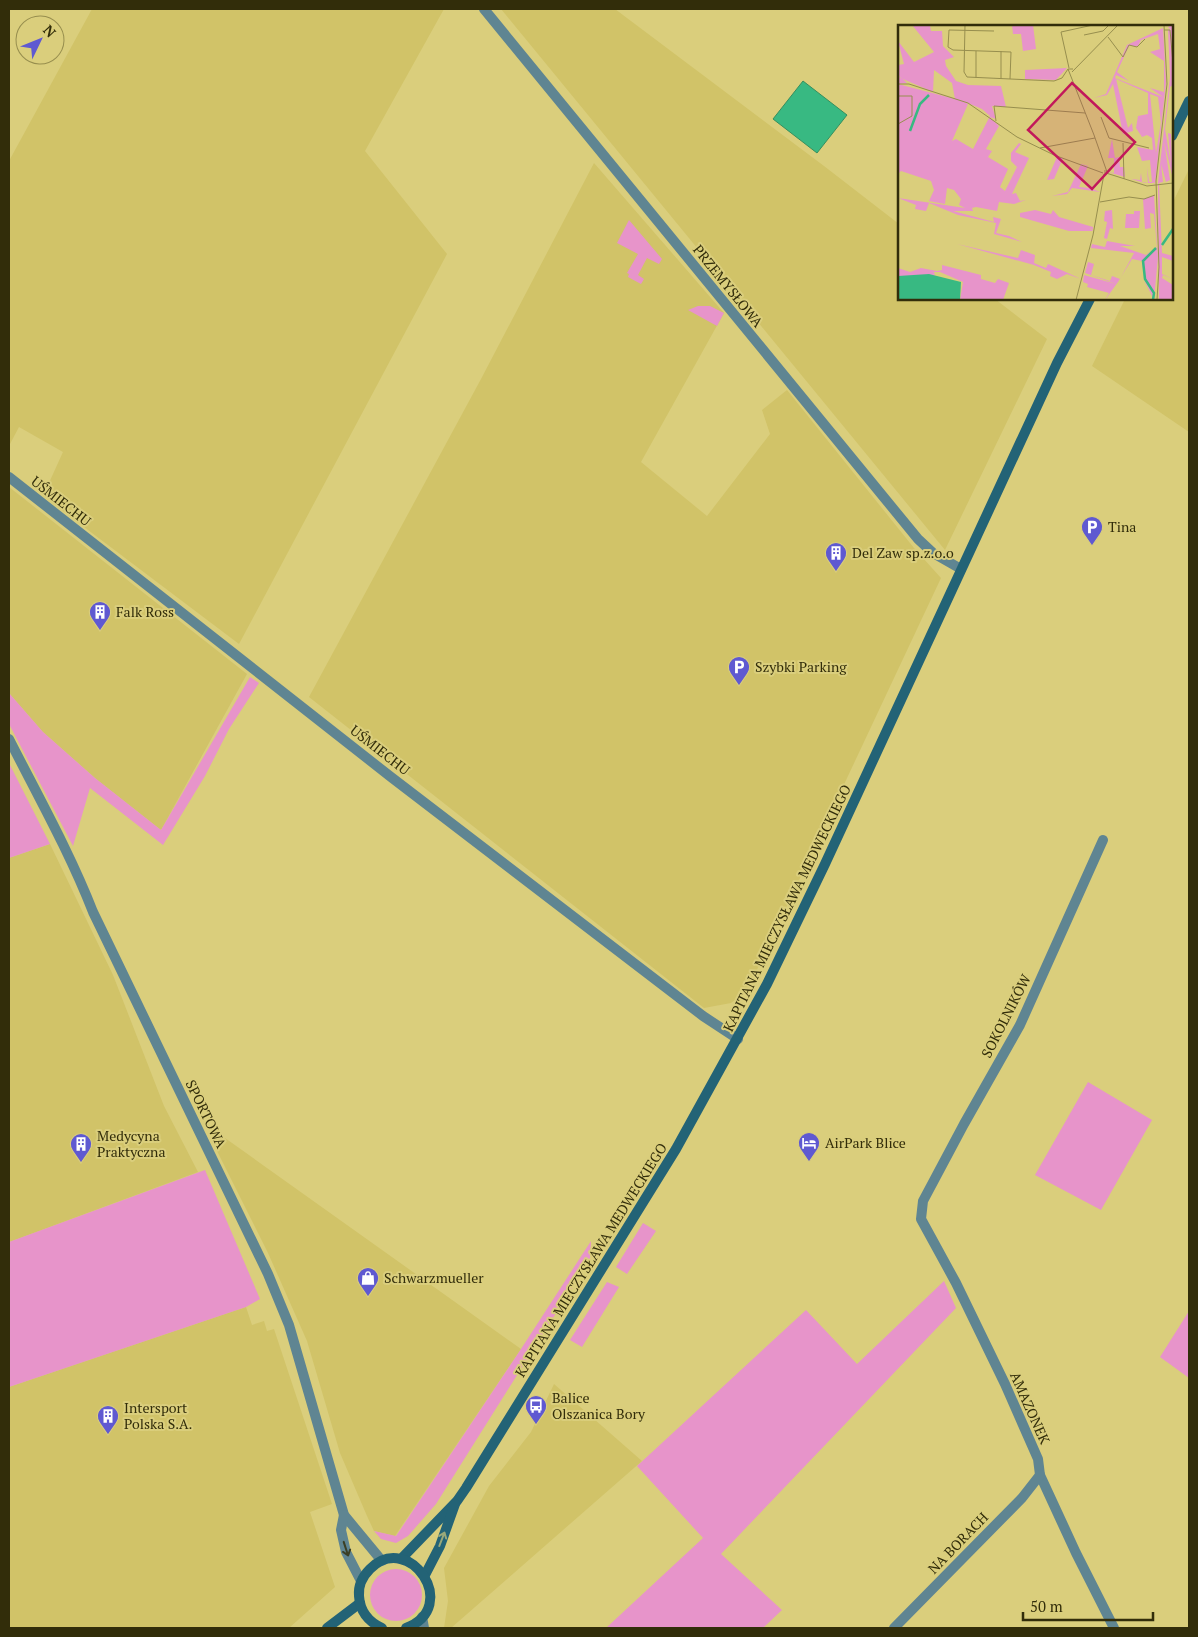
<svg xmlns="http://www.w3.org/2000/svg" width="1198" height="1637" viewBox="0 0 1198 1637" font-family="'PT Serif',serif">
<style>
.built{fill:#d1c368}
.green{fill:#e794ca}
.water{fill:#38b982;stroke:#368f5e}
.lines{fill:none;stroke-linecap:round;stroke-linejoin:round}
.minor{stroke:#5f8592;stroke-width:10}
.tertiary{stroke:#5f8592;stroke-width:10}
.secondary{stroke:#236376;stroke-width:10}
.oneway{stroke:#9aa97a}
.oneway2{stroke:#3b3f25}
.labels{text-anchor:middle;stroke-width:4;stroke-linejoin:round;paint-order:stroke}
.street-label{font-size:14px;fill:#322d0a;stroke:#dace7c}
.poi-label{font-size:14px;fill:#322d0a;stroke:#dace7c;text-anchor:start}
.inset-river{fill:none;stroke:#38b982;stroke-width:2.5}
.inset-road{fill:none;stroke:#978e4e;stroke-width:1}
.view{fill:#c2185b;fill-opacity:0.15;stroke:#c2185b;stroke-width:2.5}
.inset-edge{fill:none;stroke:#322d0a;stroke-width:2.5}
</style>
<rect width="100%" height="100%" fill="#dace7c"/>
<g class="built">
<polygon points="92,9 444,9 365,151 447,254 239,644 43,496 63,452 19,427 10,444 9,443 9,161"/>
<polygon points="501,9 615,9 824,166 899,224 899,299 995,299 1047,339 945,550"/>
<polygon points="594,163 724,313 641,462 707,516 770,434 762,410 787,390 914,548 941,578 747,991 731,1003 704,1008 309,697 481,379"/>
<polygon points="1189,169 1189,432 1092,366 1125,299 1172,299 1172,204"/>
<polygon points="9,487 247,674 161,830 95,778 43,732 9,693"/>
<polygon points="50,844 113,975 164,1106 198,1172 9,1242 9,858"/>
<polygon points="225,1138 521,1349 395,1536 374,1531 367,1516 340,1453 307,1341 268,1253 216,1149"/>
<polygon points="246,1307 252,1325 264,1321 267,1331 274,1329 332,1504 310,1512 335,1587 289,1628 9,1628 9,1387"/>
<polygon points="554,1384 642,1461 451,1628 444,1628 448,1601 444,1568 489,1486 531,1432"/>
</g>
<g class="green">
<polygon points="629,220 662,259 659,264 647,258 638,275 644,279 641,284 628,277 629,274 627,273 638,254 617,243"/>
<polygon points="698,306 710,306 724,313 717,326 688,310"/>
<polygon points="250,677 259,683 229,729 205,776 163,845 90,788 73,846 9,724 9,693 43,732 95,778 161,830"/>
<polygon points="9,763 50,844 9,858"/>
<polygon points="1088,1082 1152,1120 1101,1210 1035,1175"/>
<polygon points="205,1170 260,1299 246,1307 9,1387 9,1242"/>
<polygon points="643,1223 656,1231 627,1274 616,1267"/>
<polygon points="591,1241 590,1259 436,1504 408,1536 396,1543 381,1539 374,1531 396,1536 521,1349"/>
<polygon points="944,1281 956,1308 721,1554 782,1610 763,1628 606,1628 703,1538 637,1466 806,1310 857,1364"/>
<polygon points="607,1282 619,1287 582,1347 570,1340"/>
<polygon points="1189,1311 1189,1378 1160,1357"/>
<circle cx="396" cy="1595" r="26"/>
</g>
<polygon class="water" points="803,81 847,115 817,153 773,119"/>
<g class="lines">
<g class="minor">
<polyline points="484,9 918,539 933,553 961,569"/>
<polyline points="9,477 391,777 703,1016 738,1039"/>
<path d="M9,739C38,796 70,853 93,912L268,1274L289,1325L344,1515L382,1561"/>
<polyline points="1103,840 1020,1025 964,1124 923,1201 921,1219 956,1283 1005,1384 1038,1459 1040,1475 1076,1553 1114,1628"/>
<polyline points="344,1515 341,1530 346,1552 361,1581"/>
<polyline points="894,1628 1022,1498 1040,1475"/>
</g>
<polyline class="tertiary" points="422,1617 424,1628"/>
<g class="secondary">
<polyline points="1172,136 1189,101"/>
<polyline points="401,1559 457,1501 466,1488 676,1149 767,984 825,864 1057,363 1090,299"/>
<polyline points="425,1575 440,1546 455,1504"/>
<polyline points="327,1628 360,1603"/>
<path d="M382,1628C369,1622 360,1612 359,1596C358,1586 363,1576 370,1569C409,1530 462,1607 406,1628"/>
</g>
</g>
<defs><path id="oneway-shaft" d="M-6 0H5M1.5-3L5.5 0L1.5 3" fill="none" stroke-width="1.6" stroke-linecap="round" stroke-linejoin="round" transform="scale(1.25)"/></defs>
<use class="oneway" href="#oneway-shaft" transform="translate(442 1539) rotate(-69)"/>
<use class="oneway2" href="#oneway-shaft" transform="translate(346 1549) rotate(72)"/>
<defs>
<g id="parking-pin" transform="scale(1.125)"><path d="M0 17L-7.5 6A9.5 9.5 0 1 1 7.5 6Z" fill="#5f59d1" stroke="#dace7c"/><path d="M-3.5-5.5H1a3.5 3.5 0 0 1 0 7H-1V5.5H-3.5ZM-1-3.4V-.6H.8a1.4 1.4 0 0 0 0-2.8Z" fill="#fff"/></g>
<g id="building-pin" transform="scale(1.125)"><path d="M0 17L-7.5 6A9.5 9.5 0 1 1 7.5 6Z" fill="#5f59d1" stroke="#dace7c"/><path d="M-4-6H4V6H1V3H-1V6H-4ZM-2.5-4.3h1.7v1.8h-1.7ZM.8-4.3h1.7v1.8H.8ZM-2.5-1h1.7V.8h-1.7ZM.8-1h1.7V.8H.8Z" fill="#fff"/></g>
<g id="hotel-pin" transform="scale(1.125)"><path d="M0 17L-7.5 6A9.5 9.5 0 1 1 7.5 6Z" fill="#5f59d1" stroke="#dace7c"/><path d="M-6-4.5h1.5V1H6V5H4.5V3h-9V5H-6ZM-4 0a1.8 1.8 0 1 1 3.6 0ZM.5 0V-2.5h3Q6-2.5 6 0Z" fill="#fff"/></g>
<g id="shop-pin" transform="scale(1.125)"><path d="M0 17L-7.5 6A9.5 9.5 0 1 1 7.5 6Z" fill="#5f59d1" stroke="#dace7c"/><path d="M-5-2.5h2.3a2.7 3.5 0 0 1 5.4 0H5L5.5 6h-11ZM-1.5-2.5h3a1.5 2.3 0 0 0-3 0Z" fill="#fff"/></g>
<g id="bus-pin" transform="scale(1.125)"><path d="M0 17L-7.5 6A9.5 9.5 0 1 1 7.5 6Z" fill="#5f59d1" stroke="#dace7c"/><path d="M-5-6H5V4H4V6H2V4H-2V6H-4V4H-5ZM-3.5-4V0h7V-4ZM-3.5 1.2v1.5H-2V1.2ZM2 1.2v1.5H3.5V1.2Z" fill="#fff"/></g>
</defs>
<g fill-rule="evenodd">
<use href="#parking-pin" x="1092" y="527"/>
<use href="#building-pin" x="836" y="553"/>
<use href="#building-pin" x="100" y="612"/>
<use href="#parking-pin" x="739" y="667"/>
<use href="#hotel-pin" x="809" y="1143"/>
<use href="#building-pin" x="81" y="1144"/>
<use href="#shop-pin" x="368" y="1278"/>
<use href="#bus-pin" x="536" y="1406"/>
<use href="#building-pin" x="108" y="1416"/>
</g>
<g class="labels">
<g class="street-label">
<text transform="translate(728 286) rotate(51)" y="5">PRZEMYSŁOWA</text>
<text transform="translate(61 501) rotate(38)" y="5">UŚMIECHU</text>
<text transform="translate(380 750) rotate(38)" y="5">UŚMIECHU</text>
<text transform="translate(787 908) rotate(-64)" y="5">KAPITANA MIECZYSŁAWA MEDWECKIEGO</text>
<text transform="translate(1006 1016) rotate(-63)" y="5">SOKOLNIKÓW</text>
<text transform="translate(206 1114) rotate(64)" y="5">SPORTOWA</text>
<text transform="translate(591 1260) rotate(-58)" y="5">KAPITANA MIECZYSŁAWA MEDWECKIEGO</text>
<text transform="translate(1030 1408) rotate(66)" y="5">AMAZONEK</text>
<text transform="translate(958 1543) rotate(-46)" y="5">NA BORACH</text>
</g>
<g class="poi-label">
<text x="1108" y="532">Tina</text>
<text x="852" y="558">Del Zaw sp.z.o.o</text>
<text x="116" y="617">Falk Ross</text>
<text x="755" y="672">Szybki Parking</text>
<text x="97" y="1141">Medycyna<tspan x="97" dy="16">Praktyczna</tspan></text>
<text x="825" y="1148">AirPark Blice</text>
<text x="384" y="1283">Schwarzmueller</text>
<text x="552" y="1403">Balice<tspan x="552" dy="16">Olszanica Bory</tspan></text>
<text x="124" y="1413">Intersport<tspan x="124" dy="16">Polska S.A.</tspan></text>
</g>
</g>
<g transform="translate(898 25)">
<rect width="275" height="275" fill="#dace7c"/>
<path d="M14,0H32L33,6H44L45,21L56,32L47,35L48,41L58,56L70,60L103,61L108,82L94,81L98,94L92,92L101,101L88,124L94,126L90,132L110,144L102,162L107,166L119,142L113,136V128L121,118L123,119L117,127L131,133L114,169L118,168L122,176L128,175L116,179L101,177L99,186L78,182L74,183L75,186H55L96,197L95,192L103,194L98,208L111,211L124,217L96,209L98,198L60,190L31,178L28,186L17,184L18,180L0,173L67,183L61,180L63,174L56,165L49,163L47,179L31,176L36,165L33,156L3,146L0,149V59L57,74L54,58L36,45L35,67L5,54L9,58L0,59V51L4,54L0,50V40L6,39L0,16L16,37L36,27ZM65,76L84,84L92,91L75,124L58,114L54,116L70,79ZM114,0H135L138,24L125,26L123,9H115ZM275,0V60L272,62L267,104L273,139L270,108L273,109L275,154L266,116L272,155L268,157L263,139L265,157L261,158L264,228L275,231V236L264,232V249L275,254L265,250L264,253L275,260V275H261L260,157L272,52L270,4L273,5L270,2ZM265,3L268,57L257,160L256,157L255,158H247L233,154L242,155L243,148L244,157L250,158L249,142L251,157H254L252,135L244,136L239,122L255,125L254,113L249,110L244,112L238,103L240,91L250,89V68L218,54L230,103L234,98L235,106L225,109L215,59L209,70L196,73L208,69L229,20ZM260,9L262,24L252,27L266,36V67L252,63L265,72L217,53L218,50L231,56L219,47L231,21H240L243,15ZM252,69L260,72L263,97L258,128ZM169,43L158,55L127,54V45ZM214,114L217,133L221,132L222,142H226L227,152L210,147L216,148V133H210ZM159,132L165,133L156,154L149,155ZM183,139L190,141L181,162L192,163L202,167L174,163L169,169L154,171L170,167ZM256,170L260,232L256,275L247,257L244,236L234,234L220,257L207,275L211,268L189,262L190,259L185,257L186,250L218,259L187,248L190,237L196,239L193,250L212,256L214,251L222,254L236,228L193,223L194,219L207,222L209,216L237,221H222L248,230L259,222L256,189L252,188L253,203L247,204L245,174ZM137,185L153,189L155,185L161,192L195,202V205L191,202L195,206H171L122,192V188ZM214,185L215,204L212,203L209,214L206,213L209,197L206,196L207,186ZM236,186H242L241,203H227L228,189H236ZM59,219L120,233L123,225L137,230L136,238L148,243L150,239L183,254L169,249L159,254L152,251L153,247L136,240ZM44,240L83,250V254L97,258L100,254L111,258L105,275H62L65,257L42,247H36L37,251H0V243L12,247L23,243L39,246L44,245Z" fill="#e794ca" fill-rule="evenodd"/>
<path d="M31,249L63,257L62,275H0V251Z" fill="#38b982"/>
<path class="inset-river" d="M12,106L22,79L31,70M264,220L275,204M255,275L256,268L247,254L245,236L258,223"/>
<path class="inset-road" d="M67,0L66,47L69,52L156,56L164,53L170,44M266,5H272L275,38M96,6L51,5L50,22L55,25L113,27L112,54M186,10L205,6L211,0M210,12L225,32M225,32L231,20L239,22L247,14M171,43L163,7L195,0M175,44H170L196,110L209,147L207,149V145M174,47L220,0M78,53V26M103,54V26M0,59H11L70,78L119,112L156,130L205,148M0,71H14V91L0,99M203,92L211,113L251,123M98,96L96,81L187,88M225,118L226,154M142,123L197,113M208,148L249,161L275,158M202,177L231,172L246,174L257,170M178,275L195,210L206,149M259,275L261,242L258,156L269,59L266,0"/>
<path class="view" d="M174,58L237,117L194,164L130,105Z"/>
<rect width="275" height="275" class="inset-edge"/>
</g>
<rect width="1198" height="1637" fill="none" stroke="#322d0a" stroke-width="20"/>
<g transform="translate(40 40) rotate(47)"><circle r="24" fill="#dace7c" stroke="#978e4e"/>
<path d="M0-4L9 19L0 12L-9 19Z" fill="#5f59d1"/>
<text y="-8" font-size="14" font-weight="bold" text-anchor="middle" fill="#322d0a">N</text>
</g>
<path d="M1023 1612v8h130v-8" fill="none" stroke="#322d0a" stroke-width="2.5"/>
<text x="1030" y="1612" font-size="15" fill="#322d0a" stroke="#dace7c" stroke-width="4" paint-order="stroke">50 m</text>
</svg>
